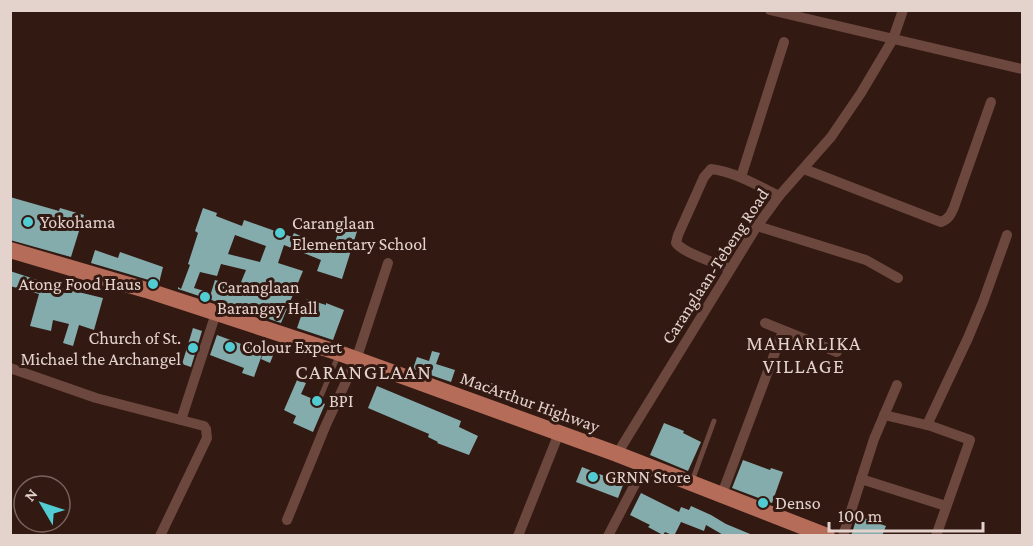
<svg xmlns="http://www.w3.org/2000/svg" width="1033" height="546" viewBox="0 0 1033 546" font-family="'Crimson Pro',serif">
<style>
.building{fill:#84acad;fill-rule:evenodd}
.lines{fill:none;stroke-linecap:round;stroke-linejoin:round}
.lane{stroke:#6b473d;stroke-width:5}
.street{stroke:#6b473d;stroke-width:10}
.primary{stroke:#b56c58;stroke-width:16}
.poi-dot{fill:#51ccd2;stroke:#321912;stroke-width:2}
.labels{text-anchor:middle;stroke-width:6;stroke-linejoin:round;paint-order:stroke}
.poi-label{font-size:18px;fill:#e4d2cd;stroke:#321912;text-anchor:start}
.street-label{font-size:18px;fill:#e4d2cd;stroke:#321912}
.neighbourhood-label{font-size:20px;letter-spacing:1.5px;fill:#e4d2cd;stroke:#321912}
.quarter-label{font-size:21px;letter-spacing:1.5px;fill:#e4d2cd;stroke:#321912}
</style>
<rect width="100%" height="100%" fill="#321912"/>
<g class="building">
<polygon points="10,197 59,211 60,208 84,215 71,257 10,240"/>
<path d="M203,208L217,213L216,216L242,226L244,220L292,237L294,233L305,238L303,242L332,252L343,217L360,222L342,279L317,271L321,260L284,245L278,263L303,271L281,323L178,289V287L181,289L190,265L188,264L198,233L195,231ZM235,235L266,246L260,262L228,254ZM221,264L246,270L239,287L215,280L211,293L194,288L200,272L217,276Z"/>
<polygon points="95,250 118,258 120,252 163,267 159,283 91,263"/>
<polygon points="10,271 62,288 103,298 94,330 79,325 73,346 63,343 69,324 53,320 51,331 30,326 39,294 10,286"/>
<polygon points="307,299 326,305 326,303 344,310 333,340 297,328"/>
<polygon points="193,328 202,331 191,367 182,364"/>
<polygon points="217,335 263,352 254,377 242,373 244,368 210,355"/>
<polygon points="265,349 274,353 270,363 261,359"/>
<polygon points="432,351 440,353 436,364 455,370 451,382 413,369 417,357 429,361"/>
<polygon points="297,380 306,383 301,394 325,404 313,432 293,423 296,416 284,410"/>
<polygon points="491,383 505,389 500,400 486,395"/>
<polygon points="377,386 461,421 459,427 478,436 469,455 437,443 438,442 428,437 429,434 368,408"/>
<polygon points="664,423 684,431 683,433 701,442 688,471 650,455"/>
<polygon points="743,460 770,470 771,468 783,472 772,503 732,488"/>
<polygon points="582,467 612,479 613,476 625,480 618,498 576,482"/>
<polygon points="641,493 679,512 681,507 689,510 691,506 711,515 726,524 755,536 725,536 706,525 704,531 681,522 674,536 665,532 663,535 648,527 650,525 630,515"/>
<polygon points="857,517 864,520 864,518 886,526 882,536 851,536"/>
</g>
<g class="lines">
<g class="lane">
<polyline points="321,396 338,356"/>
<polyline points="692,481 714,421"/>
</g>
<g class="street">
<polyline points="770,10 1022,69"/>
<path d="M804,169L941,222C949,219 951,214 954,207L991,102"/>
<polyline points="741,177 784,42"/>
<polyline points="757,226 866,260 898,278"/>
<path d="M730,269C716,263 685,254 676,243L678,235L704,177L711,169C735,172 757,185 779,196"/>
<polyline points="765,323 837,352"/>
<polyline points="10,368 96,398 204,426 206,429 207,438 160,536"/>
<polyline points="884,415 931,426 970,440 936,536"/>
<polyline points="181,420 216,313"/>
<polyline points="927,425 968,338 983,302 1007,235"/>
<polyline points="617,454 757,226 779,196 831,137 861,93 893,39 903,10"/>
<polyline points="861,479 946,506"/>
<polyline points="722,494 783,331"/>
<polyline points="287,520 325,427 356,360 388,263"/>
<polyline points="518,536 559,433"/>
<polyline points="608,536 645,465"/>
<polyline points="843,536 874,439 897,385"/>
</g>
<polyline class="primary" points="10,250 146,290 339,353 617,454 827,536"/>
</g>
<g class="poi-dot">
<circle cx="28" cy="222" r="6"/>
<circle cx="280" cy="233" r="6"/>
<circle cx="153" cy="284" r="6"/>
<circle cx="205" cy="297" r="6"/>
<circle cx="230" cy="347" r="6"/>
<circle cx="193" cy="348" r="6"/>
<circle cx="317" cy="401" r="6"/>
<circle cx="593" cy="477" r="6"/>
<circle cx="763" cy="503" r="6"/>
</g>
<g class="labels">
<g class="poi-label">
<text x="40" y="228">Yokohama</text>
<text x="292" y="229">Caranglaan<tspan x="292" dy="21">Elementary School</tspan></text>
<text x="141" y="290" text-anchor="end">Atong Food Haus</text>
<text x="217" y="293">Caranglaan<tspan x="217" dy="21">Barangay Hall</tspan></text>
<text x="181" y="344" text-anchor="end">Church of St.<tspan x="181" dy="21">Michael the Archangel</tspan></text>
<text x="242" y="353">Colour Expert</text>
<text x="329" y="407">BPI</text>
<text x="605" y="483">GRNN Store</text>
<text x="775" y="509">Denso</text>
</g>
<g class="street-label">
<text transform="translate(715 266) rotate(-57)" y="6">Caranglaan-Tebeng Road</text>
<text transform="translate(530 402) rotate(20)" y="6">MacArthur Highway</text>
</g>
<g class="neighbourhood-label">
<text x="804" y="350">MAHARLIKA<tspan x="804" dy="23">VILLAGE</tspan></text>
</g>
<g class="quarter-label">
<text x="364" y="379">CARANGLAAN</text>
</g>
</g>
<rect width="1033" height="546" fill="none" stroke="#e4d2cd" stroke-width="24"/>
<g transform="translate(42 504) rotate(309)"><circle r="28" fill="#321912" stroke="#79635d" stroke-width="1.5"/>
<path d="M0-4.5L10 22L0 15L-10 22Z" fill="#51ccd2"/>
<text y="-9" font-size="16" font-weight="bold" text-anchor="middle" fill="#e4d2cd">N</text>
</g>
<path d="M829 522v9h154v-9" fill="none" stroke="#e4d2cd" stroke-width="3"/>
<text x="838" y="522" font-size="18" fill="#e4d2cd" stroke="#321912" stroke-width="4.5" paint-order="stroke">100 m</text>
</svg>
